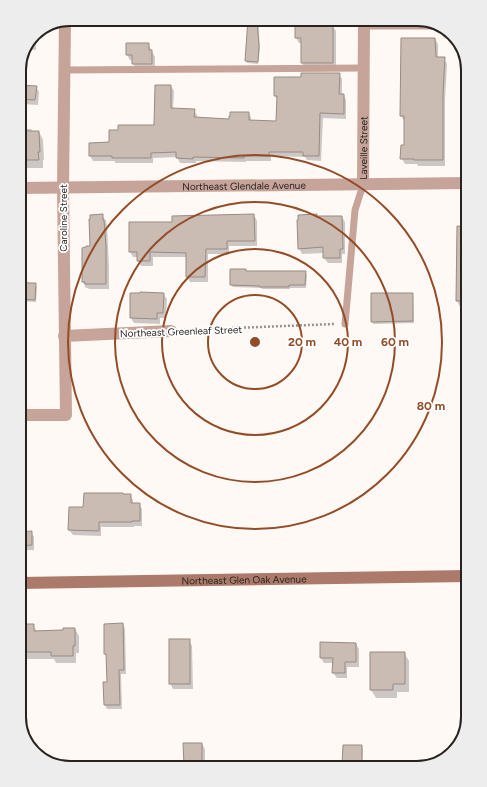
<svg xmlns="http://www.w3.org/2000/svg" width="487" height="787" viewBox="0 0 487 787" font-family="Figtree,sans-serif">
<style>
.shadow{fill:#0003}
.building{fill:#cabbb3;stroke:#998b83}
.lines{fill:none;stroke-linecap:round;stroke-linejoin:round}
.path{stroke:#97918d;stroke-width:2.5;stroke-dasharray:2 2;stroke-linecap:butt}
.lane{stroke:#c6a499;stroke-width:7}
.street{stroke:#c6a499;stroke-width:12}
.secondary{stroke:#ab7a6b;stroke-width:12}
.ring{fill:none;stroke:#934c27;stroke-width:2}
.labels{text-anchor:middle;stroke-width:3.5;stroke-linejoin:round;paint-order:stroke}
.street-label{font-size:10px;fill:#292320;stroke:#fff}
.rim{fill:none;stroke:#292320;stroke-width:2}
.centre{fill:#934c27;stroke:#fff;stroke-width:2}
.ring-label{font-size:12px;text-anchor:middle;font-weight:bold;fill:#934c27;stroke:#fff;stroke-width:3.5;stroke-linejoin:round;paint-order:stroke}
</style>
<rect width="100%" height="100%" fill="#fff9f5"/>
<g class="shadow">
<polygon points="249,19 258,19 260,49 258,64 247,63 246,61"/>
<polygon points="323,20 324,22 330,22 336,31 336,68 305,69 302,63 302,43 299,43 296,38"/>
<polygon points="36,33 36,50 27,49 34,34"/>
<polygon points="435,39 438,44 438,58 444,58 447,64 445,100 445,166 418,166 417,164 405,164 402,159 405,146 405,122 401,116"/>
<polygon points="148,44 155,57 155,69 137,69 133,64 133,60 130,60 127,55"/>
<polygon points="461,45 463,47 465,57 462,57 461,54"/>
<polygon points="339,74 342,79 342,95 344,95 346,100 346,119 323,118 321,161 307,160 305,157 271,156 271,161 246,161 246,162 196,161 196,163 180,163 177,157 153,158 153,163 116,163 114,161 93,161 90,156 90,144 110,144 155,126 171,86 174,91 173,109 194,110 197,115 197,118 230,120 248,112 251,117 251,121 277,122 278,101 275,96 302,78"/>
<polygon points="19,86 36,87 39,92 38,105 22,104 19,100"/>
<polygon points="19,129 31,129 33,132 39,132 43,140 44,160 43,160 43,168 19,168"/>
<polygon points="102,215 106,221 107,226 109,267 109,289 89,289 88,288 86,288 83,282 83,249 91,247"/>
<polygon points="254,215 257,221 257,246 229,246 229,254 208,254 208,282 190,282 187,277 187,257 153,257 153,266 141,266 138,261 138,257 133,257 130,252 130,223 173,223"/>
<polygon points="317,217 342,217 345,222 345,254 342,254 342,263 328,263 324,258 324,253 302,254 299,248"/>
<polygon points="468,232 468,311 462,311 457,301"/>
<polygon points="247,272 305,272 307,275 306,288 290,288 290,289 262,289 262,288 233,287 231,285"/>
<polygon points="29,282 30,284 35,284 37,287 36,302 20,301 19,284"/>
<polygon points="163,294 167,299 166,318 160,318 160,324 134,323 131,318"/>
<polygon points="412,294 413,296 414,323 373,324 372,321"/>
<polygon points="19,448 22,454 23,477 19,477"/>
<polygon points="130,495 133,500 133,504 139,504 142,509 142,526 134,526 134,527 101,527 101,536 73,535 69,530"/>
<polygon points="19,531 26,531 27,533 31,532 34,537 34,550 19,550"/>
<polygon points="123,624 125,629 126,674 121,674 122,709 107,709 105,705 108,683 108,658 105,654 105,625"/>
<polygon points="19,625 33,625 37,632 64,631 75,629 79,636 79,653 76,653 76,663 56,663 54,659 19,659"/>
<polygon points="189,640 192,646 193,689 173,689 170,683"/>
<polygon points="356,644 359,649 359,667 347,667 347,678 337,678 333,673 333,663 324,663 321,658"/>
<polygon points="404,653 409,661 409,692 397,692 397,698 376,698 371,690"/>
<polygon points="21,726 26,726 30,733 30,746 24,740"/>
<polygon points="184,744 202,744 205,749 205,766 185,766"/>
<polygon points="344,746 361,746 363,749 362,764 343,764"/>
</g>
<g class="building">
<polygon points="248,19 257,19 259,46 258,62 245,61"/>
<polygon points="311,19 323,19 323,21 330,21 330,25 333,25 333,63 301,63 301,38 295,38 295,20 311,20"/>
<polygon points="401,38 435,38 436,57 445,57 443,94 443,160 414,160 414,159 400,159 401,145 404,145 404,116 400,116"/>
<polygon points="126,43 149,43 149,50 152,50 152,64 132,64 132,55 126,55"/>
<polygon points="301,73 340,73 339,94 344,94 344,114 320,113 319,156 303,156 303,152 269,152 269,156 244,156 244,158 193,157 193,159 176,158 176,152 151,153 151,158 112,158 112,156 89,156 89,143 109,142 109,130 118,130 118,125 154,125 155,85 171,85 171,108 195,109 194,117 229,119 229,116 230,116 230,112 249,112 249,120 276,121 277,96 274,96 274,77 301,77"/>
<polygon points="19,85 37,86 35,100 19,99"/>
<polygon points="21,131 39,131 40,152 38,152 39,160 24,160 24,152 22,152"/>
<polygon points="103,214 103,220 104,220 106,246 106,284 85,284 85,282 82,282 82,248 86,247 86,246 90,246 89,219 90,219 90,215"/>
<polygon points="254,214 255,241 227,241 227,249 206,249 205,277 186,277 186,253 150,252 150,261 137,261 137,252 129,252 129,222 172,222 172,216"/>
<polygon points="317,214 317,216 342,216 343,249 340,249 340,258 323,258 323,247 298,249 297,220 298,220 298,215"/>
<polygon points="457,226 468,227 468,301 456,301"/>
<polygon points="230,269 246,269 246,271 306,271 305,285 289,285 289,287 260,287 260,286 230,285"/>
<polygon points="19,283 36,283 35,300 19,299"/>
<polygon points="140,292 164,293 163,313 157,313 157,319 130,318 130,293 140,293"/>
<polygon points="371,293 413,293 413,321 371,322"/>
<polygon points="84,493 123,493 123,494 131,494 131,503 140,503 140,521 132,521 132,522 99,522 99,531 68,530 69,507 83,507"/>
<polygon points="32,531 32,545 19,546 19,532"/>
<polygon points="123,623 124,670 119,670 120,705 104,705 103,682 107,682 106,654 104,654 104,624"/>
<polygon points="19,624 34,624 34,631 63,630 63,628 75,628 75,646 73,646 73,656 51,656 51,652 19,652"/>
<rect x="169" y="639" width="21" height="45"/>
<polygon points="320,642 356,643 356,662 345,662 345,673 332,673 333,658 320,658"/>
<polygon points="370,652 405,652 405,684 393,684 393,690 370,690"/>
<polygon points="183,743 202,743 202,766 184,766"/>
<polygon points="343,745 362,745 362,764 342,764"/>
</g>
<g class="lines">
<polyline class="path" points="184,330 335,324"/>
<g class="lane">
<polyline points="364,26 442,26"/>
<polyline points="64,70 363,68"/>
<polyline points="345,324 355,210 363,185"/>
</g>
<g class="street">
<path id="s1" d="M363,185L364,19"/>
<path id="s2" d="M19,188L468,183"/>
<polyline points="64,336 171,331"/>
<polyline points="19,415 66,415 63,187 65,21"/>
</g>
<path class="secondary" id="s3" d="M19,583L468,576"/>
</g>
<g class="ring">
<circle cx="255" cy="342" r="47"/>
<circle cx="255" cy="342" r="93"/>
<circle cx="255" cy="342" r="140"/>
<circle cx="255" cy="342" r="187"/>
</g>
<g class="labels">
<g class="street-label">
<text dy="4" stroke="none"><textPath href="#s1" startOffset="37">Laveille Street</textPath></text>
<text dy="4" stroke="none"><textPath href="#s2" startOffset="225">Northeast Glendale Avenue</textPath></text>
<text transform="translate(63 218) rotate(-90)" y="4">Caroline Street</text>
<text transform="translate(181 331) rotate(-2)" y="4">Northeast Greenleaf Street</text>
<text dy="4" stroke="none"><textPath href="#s3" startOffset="225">Northeast Glen Oak Avenue</textPath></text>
</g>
</g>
<path d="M0 0H487V787H0ZM70 26H417A44 44 0 0 1 461 70V717A44 44 0 0 1 417 761H70A44 44 0 0 1 26 717V70A44 44 0 0 1 70 26Z" fill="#eeeded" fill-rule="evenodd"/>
<path class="rim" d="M70 26H417A44 44 0 0 1 461 70V717A44 44 0 0 1 417 761H70A44 44 0 0 1 26 717V70A44 44 0 0 1 70 26Z"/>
<circle cx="255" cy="342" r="6" class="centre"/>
<g class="ring-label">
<text x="302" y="346">20 m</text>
<text x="348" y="346">40 m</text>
<text x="395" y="346">60 m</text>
<text x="431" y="410">80 m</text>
</g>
</svg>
